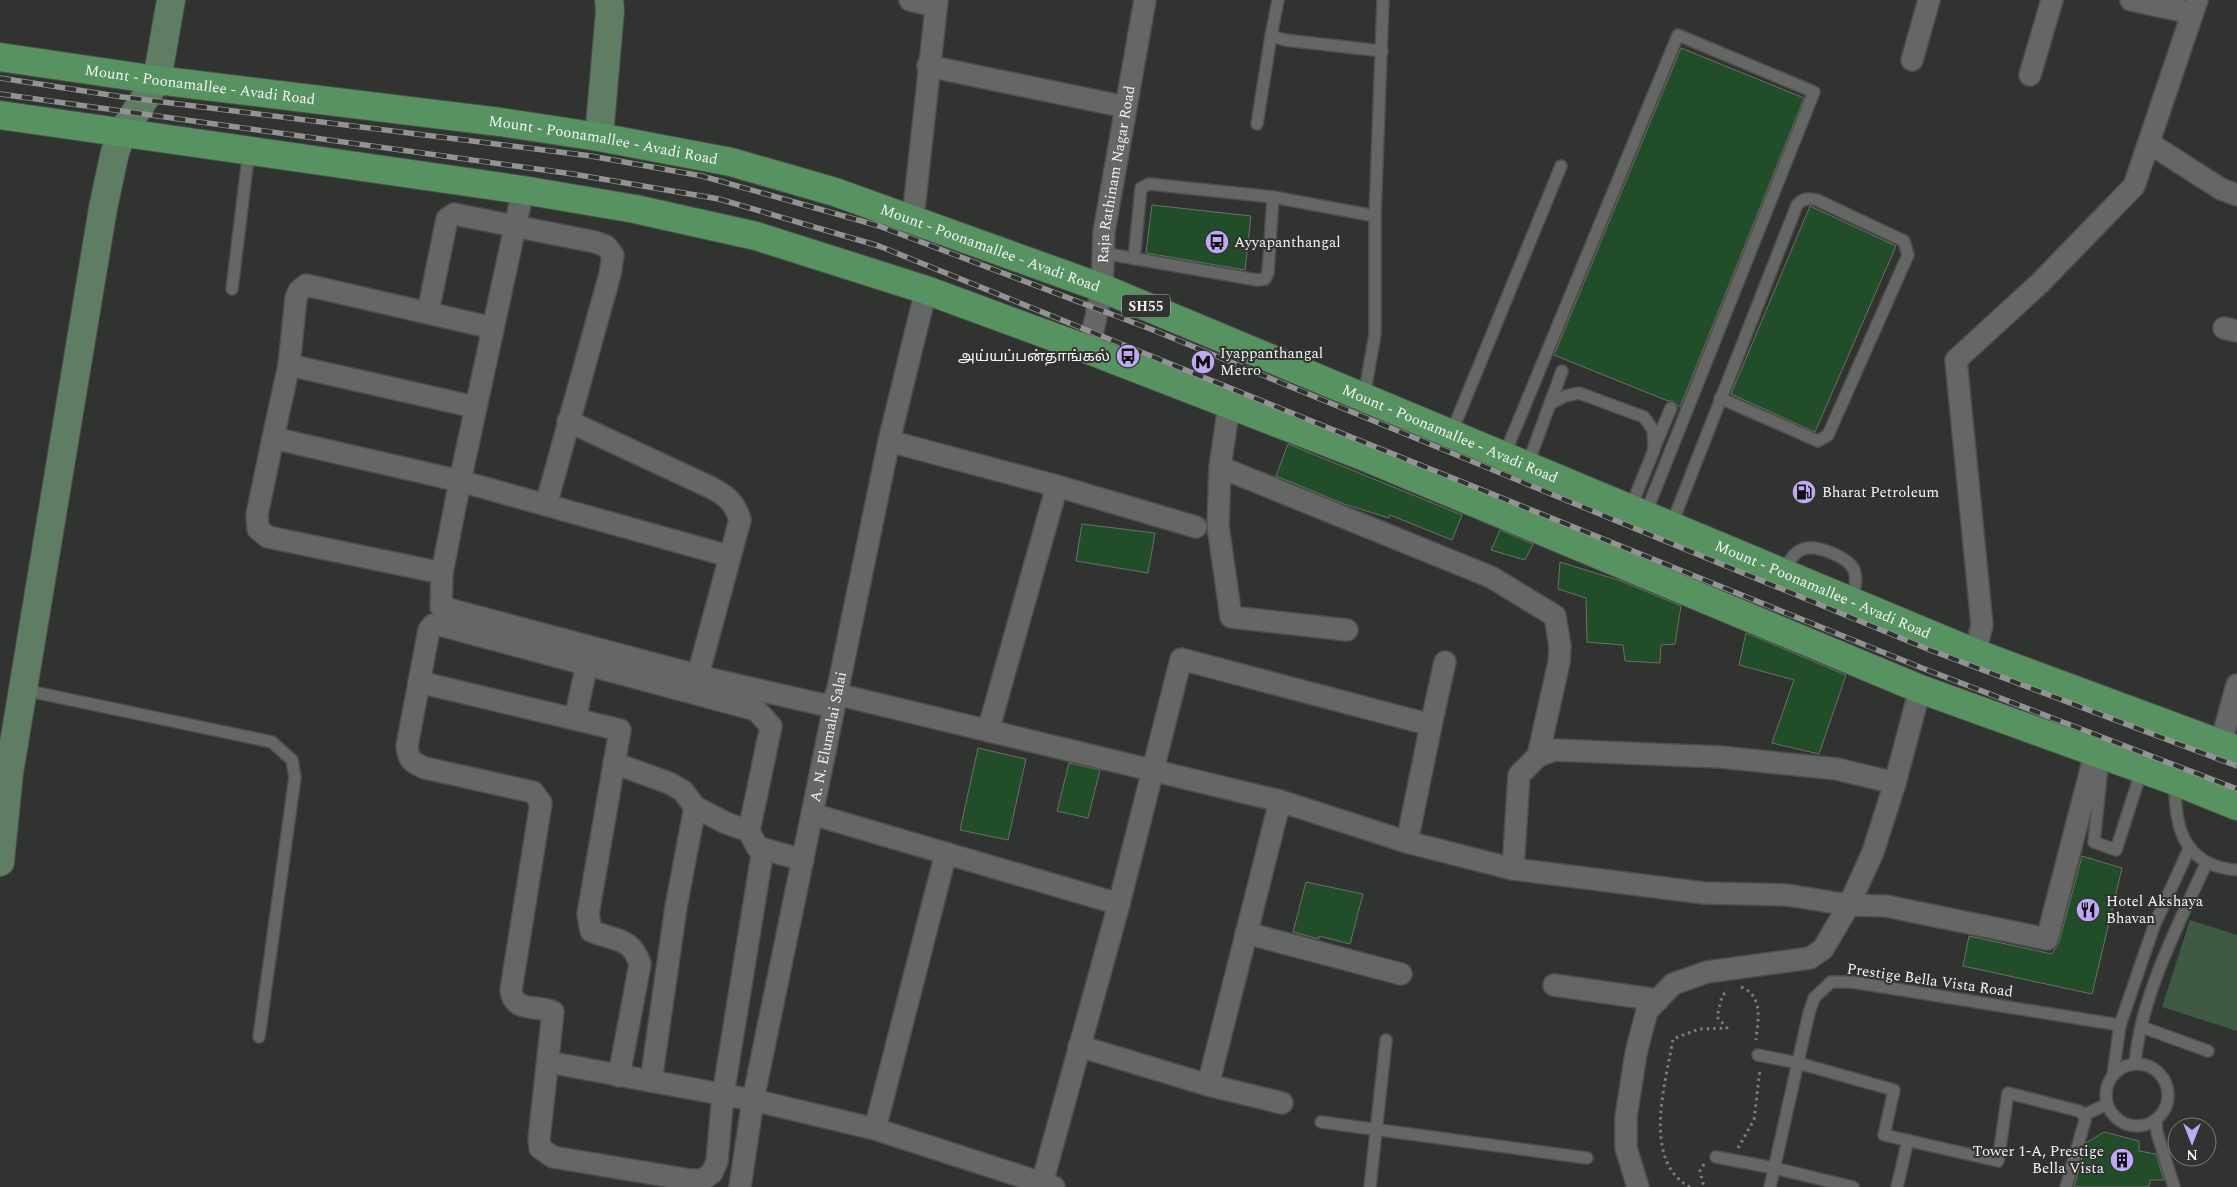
<svg xmlns="http://www.w3.org/2000/svg" width="2237" height="1187" viewBox="0 0 2237 1187" font-family="Spectral,'Noto Sans Tamil',serif">
<style>
.green{fill:#3f5a42}
.building{fill:#214d28;stroke:#6c6f6c}
.lines{fill:none;stroke-linecap:round;stroke-linejoin:round}
.lane-casing{stroke:#4d4e4d;stroke-width:14}
.street-casing{stroke:#4d4e4d;stroke-width:24}
.secondary-casing{stroke:#4d4e4d;stroke-width:30}
.primary-casing{stroke:#4d4e4d;stroke-width:30}
.path{stroke:#7c7e7c;stroke-width:3;stroke-dasharray:2.5 4;stroke-linecap:butt}
.lane{stroke:#656765;stroke-width:11}
.street{stroke:#656765;stroke-width:21}
.secondary{stroke:#5e7d63;stroke-width:28}
.primary{stroke:#579261;stroke-width:28}
.rail-casing{stroke:#929392;stroke-width:5.5}
.rail{stroke:#313331;stroke-width:4;stroke-dasharray:11;stroke-linecap:butt}
.labels{text-anchor:middle;stroke-width:4;stroke-linejoin:round;paint-order:stroke}
.shield{fill:#313331;stroke:#b9bab9;stroke-width:1}
.shield-label{font-size:14px;font-weight:bold;fill:#f3f4f3}
.street-label{font-size:15px;fill:#f3f4f3;stroke:#313331}
.poi-label{font-size:15px;fill:#f3f4f3;stroke:#313331;text-anchor:start}
</style>
<rect width="100%" height="100%" fill="#313331"/>
<polygon class="green" points="2190,920 2237,935 2237,1031 2162,1007"/>
<g class="building">
<polygon points="1681,48 1804,98 1680,407 1673,401 1668,401 1554,355"/>
<polygon points="1152,205 1251,216 1245,270 1146,253"/>
<polygon points="1810,206 1896,246 1815,432 1731,394"/>
<polygon points="1288,444 1462,515 1452,540 1390,515 1389,518 1344,504 1276,476"/>
<polygon points="1082,524 1155,533 1148,573 1076,561"/>
<polygon points="1500,530 1533,544 1525,560 1491,550"/>
<polygon points="1560,562 1621,581 1681,606 1675,644 1661,645 1660,663 1625,661 1623,645 1587,642 1586,598 1558,589"/>
<polygon points="1746,633 1846,675 1819,754 1772,743 1794,680 1739,665"/>
<polygon points="978,748 1026,759 1008,840 960,830"/>
<polygon points="1069,763 1100,770 1088,818 1057,811"/>
<polygon points="2082,856 2122,868 2092,994 1963,966 1969,936 2052,954 2059,942"/>
<polygon points="1306,882 1363,894 1350,944 1319,936 1319,939 1293,932"/>
<polygon points="2104,1132 2139,1141 2139,1151 2156,1154 2164,1180 2150,1180 2149,1187 2074,1187 2086,1143"/>
</g>
<g class="lines">
<g class="lane-casing">
<g id="lane">
<polyline points="1278,0 1271,36 1285,40 1382,51"/>
<polyline points="1257,124 1271,36"/>
<polyline points="1375,216 1383,0"/>
<polyline points="1103,253 1257,280 1265,279 1268,273 1273,197"/>
<polyline points="1134,259 1141,188 1149,184 1273,197 1375,216 1375,334 1364,397"/>
<polyline points="232,289 249,150"/>
<polyline points="1550,404 1565,396 1579,393 1644,417 1653,430 1654,450 1630,509"/>
<polyline points="1451,434 1561,166"/>
<polyline points="1655,446 1671,408"/>
<polyline points="1504,456 1678,35 1814,92 1645,515"/>
<polyline points="1527,466 1562,371"/>
<path d="M1671,526L1797,205C1803,198 1808,198 1817,200L1904,241L1908,255L1828,435L1818,441L1720,398"/>
<path d="M1784,573C1788,564 1792,553 1803,549C1816,544 1848,557 1854,570C1858,580 1854,592 1851,601"/>
<polyline points="24,690 272,742 292,760 295,777 259,1037"/>
<polyline points="2103,757 2094,842 2116,850 2142,769"/>
<path d="M2175,781C2174,828 2184,866 2237,870"/>
<polyline points="2142,1027 2208,1051"/>
<polyline points="1758,1055 1798,1063 1894,1090 1884,1135 1998,1161 2008,1093 2079,1111 2084,1115 2085,1120 2066,1187"/>
<circle cx="2137" cy="1095" r="31"/>
<path d="M2135,1064C2140,998 2179,923 2206,864"/>
<polyline points="2113,1075 2120,1025 2154,926 2189,849"/>
<polyline points="2084,1115 2107,1104"/>
<polyline points="2156,1120 2157,1133 2174,1187"/>
<polyline points="1321,1122 1587,1158"/>
<polyline points="1716,1157 1774,1168 1853,1187"/>
<polyline points="1370,1187 1386,1040"/>
<polyline points="1770,1187 1809,1013 1814,998 1831,982 1852,982 2120,1025"/>
<polyline points="1897,1187 1908,1140"/>
</g>
</g>
<g class="street-casing">
<g id="street">
<polyline points="910,0 935,6"/>
<polyline points="2131,0 2191,13"/>
<polyline points="1912,60 1929,0"/>
<polyline points="928,66 1126,107"/>
<polyline points="2030,75 2052,0"/>
<polyline points="2149,143 2221,189 2237,195"/>
<polyline points="523,190 460,481 729,556"/>
<polyline points="913,218 937,0"/>
<polyline points="428,312 447,219 454,214 595,242 606,246 613,255 610,274 546,505"/>
<polyline points="2224,328 2237,331"/>
<path id="s1" d="M1089,350L1102,288L1104,232L1145,0"/>
<polyline points="289,365 475,407"/>
<path d="M568,421L712,488C727,496 735,503 740,520L698,675"/>
<polyline points="273,438 257,515 258,529 268,537 442,573 441,607 711,679 820,704 834,705"/>
<polyline points="889,441 1057,486 988,731"/>
<polyline points="1220,467 1229,405"/>
<polyline points="1057,486 1196,527"/>
<polyline points="442,573 460,481 273,438 289,365 296,298 299,291 306,285 493,328"/>
<polyline points="1347,630 1231,617 1218,526 1220,467 1491,577 1555,616 1560,646 1559,662 1538,756"/>
<polyline points="1975,653 1982,625 1956,360 2040,283 2134,186 2197,0"/>
<path d="M419,682L620,730L588,914L591,931C614,941 631,936 640,964L619,1076"/>
<polyline points="836,694 1280,801 1407,842 1513,869 1704,893 1787,895 1849,905 1886,906 2047,939 2095,754"/>
<polyline points="575,719 587,664"/>
<polyline points="1431,725 1445,662"/>
<polyline points="2221,743 2237,685"/>
<polyline points="614,763 669,783 683,791 695,807 726,823 749,831 757,847 803,860"/>
<polyline points="812,814 1119,904"/>
<path d="M749,831L771,726L756,710L440,625H433L429,630L407,746C408,760 413,763 425,768L533,792L541,803L511,990C514,1014 538,1004 553,1012L539,1139L540,1148L553,1157L691,1180H702L712,1173L717,1161L723,1095L763,849"/>
<polyline points="1513,869 1519,775 1538,756 1555,750 1720,757 1837,769 1895,783 1920,689"/>
<polyline points="1246,933 1401,974"/>
<polyline points="1554,985 1658,1000"/>
<polyline points="1079,1046 1208,1085 1280,801"/>
<polyline points="548,1062 753,1100 875,1129 1054,1187"/>
<polyline points="651,1081 676,907 695,807"/>
<polyline points="1208,1085 1282,1103"/>
<polyline points="875,1129 946,853"/>
<path id="s2" d="M740,1187L753,1100L889,441L926,290"/>
<polyline points="1041,1187 1119,904 1181,659 1431,725 1407,842"/>
<polyline points="1638,1187 1626,1148 1626,1117 1636,1053 1647,1011 1673,984 1707,972 1810,958 1823,949 1849,905 1873,852 1895,783"/>
</g>
</g>
<g class="secondary-casing">
<g id="secondary">
<polyline points="599,137 610,11 609,0"/>
<polyline points="0,862 9,773 103,208 115,152 123,131 157,80 171,0"/>
</g>
</g>
<g class="primary-casing">
<g id="primary">
<path id="s3" d="M0,57L157,80L500,122L599,137L731,162L835,192L1102,288L1975,653L2237,750"/>
<polyline points="0,115 523,190 635,209 756,236 926,290 1089,350 1365,457 1920,689 2175,781 2237,806"/>
</g>
</g>
<g class="path">
<path d="M1741,987C1764,996 1758,1021 1756,1040"/>
<polyline points="1738,1148 1754,1120 1760,1069"/>
<polyline points="1704,1164 1700,1171 1704,1187"/>
<path d="M1690,1187C1641,1161 1666,1082 1673,1039L1699,1029L1727,1028L1717,1017L1722,996L1728,990"/>
</g>
<use href="#lane" class="lane"/>
<use href="#street" class="street"/>
<use href="#secondary" class="secondary"/>
<use href="#primary" class="primary"/>
<g class="rail-casing">
<g id="rail">
<polyline points="0,78 123,97 591,156 702,176 879,226 1153,330 1930,650 2237,766"/>
<polyline points="0,94 573,174 719,199 879,246 1922,668 2237,789"/>
</g>
</g>
<use href="#rail" class="rail"/>
</g>
<defs>
<g id="bus-disc" transform="scale(1.25)"><circle r="9.5" fill="#bfa9f4" stroke="#313331"/><path d="M-5-6H5V4H4V6H2V4H-2V6H-4V4H-5ZM-3.5-4V0h7V-4ZM-3.5 1.2v1.5H-2V1.2ZM2 1.2v1.5H3.5V1.2Z" fill="#111"/></g>
<g id="metro-disc" transform="scale(1.25)"><circle r="9.5" fill="#bfa9f4" stroke="#313331"/><path d="M-5.5 5V-5H-3L0 0L3-5H5.5V5H3V-.5L0 4L-3-.5V5Z" fill="#111"/></g>
<g id="fuel-disc" transform="scale(1.25)"><circle r="9.5" fill="#bfa9f4" stroke="#313331"/><path d="M-5.5-6h7V0h2V4h1.3V-2.5L3-4.5l.8-.8L6-3V5H2.5V1h-1V6h-7ZM-4.2-4.7v3.2H.2V-4.7Z" fill="#111"/></g>
<g id="restaurant-disc" transform="scale(1.25)"><circle r="9.5" fill="#bfa9f4" stroke="#313331"/><path d="M-5-6h1v4h1v-4h1v4h1v-4h1v5L-1.5 .5V6h-2V.5L-5-1ZM5-6V6H3V1.5H1.5Q1.5-4 5-6Z" fill="#111"/></g>
<g id="building-disc" transform="scale(1.25)"><circle r="9.5" fill="#bfa9f4" stroke="#313331"/><path d="M-4-6H4V6H1V3H-1V6H-4ZM-2.5-4.3h1.7v1.8h-1.7ZM.8-4.3h1.7v1.8H.8ZM-2.5-1h1.7V.8h-1.7ZM.8-1h1.7V.8H.8Z" fill="#111"/></g>
</defs>
<g fill-rule="evenodd">
<use href="#bus-disc" x="1217" y="242"/>
<use href="#bus-disc" x="1128" y="356"/>
<use href="#metro-disc" x="1203" y="362"/>
<use href="#fuel-disc" x="1804" y="492"/>
<use href="#restaurant-disc" x="2088" y="910"/>
<use href="#building-disc" x="2122" y="1160"/>
</g>
<g class="labels">
<rect class="shield" x="1122" y="294.5" width="48" height="23" rx="4"/>
<g class="shield-label">
<text x="1146" y="311">SH55</text>
</g>
<g class="street-label">
<text dy="5" stroke="none"><textPath href="#s3" startOffset="202">Mount - Poonamallee - Avadi Road</textPath></text>
<text dy="5" stroke="none"><textPath href="#s3" startOffset="609">Mount - Poonamallee - Avadi Road</textPath></text>
<text dy="5" stroke="none"><textPath href="#s1" startOffset="178">Raja Rathinam Nagar Road</textPath></text>
<text dy="5" stroke="none"><textPath href="#s3" startOffset="1012">Mount - Poonamallee - Avadi Road</textPath></text>
<text dy="5" stroke="none"><textPath href="#s3" startOffset="1508">Mount - Poonamallee - Avadi Road</textPath></text>
<text dy="5" stroke="none"><textPath href="#s3" startOffset="1912">Mount - Poonamallee - Avadi Road</textPath></text>
<text dy="5" stroke="none"><textPath href="#s2" startOffset="459">A. N. Elumalai Salai</textPath></text>
<text transform="translate(1930 980) rotate(8)" y="5">Prestige Bella Vista Road</text>
</g>
<g class="poi-label">
<text x="1234" y="247">Ayyapanthangal</text>
<text x="1220" y="358">Iyappanthangal<tspan x="1220" dy="17">Metro</tspan></text>
<text x="1110" y="361" text-anchor="end">அய்யப்பன்தாங்கல்</text>
<text x="1822" y="497">Bharat Petroleum</text>
<text x="2106" y="906">Hotel Akshaya<tspan x="2106" dy="17">Bhavan</tspan></text>
<text x="2104" y="1156" text-anchor="end">Tower 1-A, Prestige<tspan x="2104" dy="17">Bella Vista</tspan></text>
</g>
</g>
<g transform="translate(2192 1142) rotate(180)"><circle r="24" fill="#313331" stroke="#7f807f"/>
<path d="M0-4L9 19L0 12L-9 19Z" fill="#bfa9f4"/>
<text y="-8" font-size="14" font-weight="bold" text-anchor="middle" fill="#f3f4f3">N</text>
</g>
</svg>
